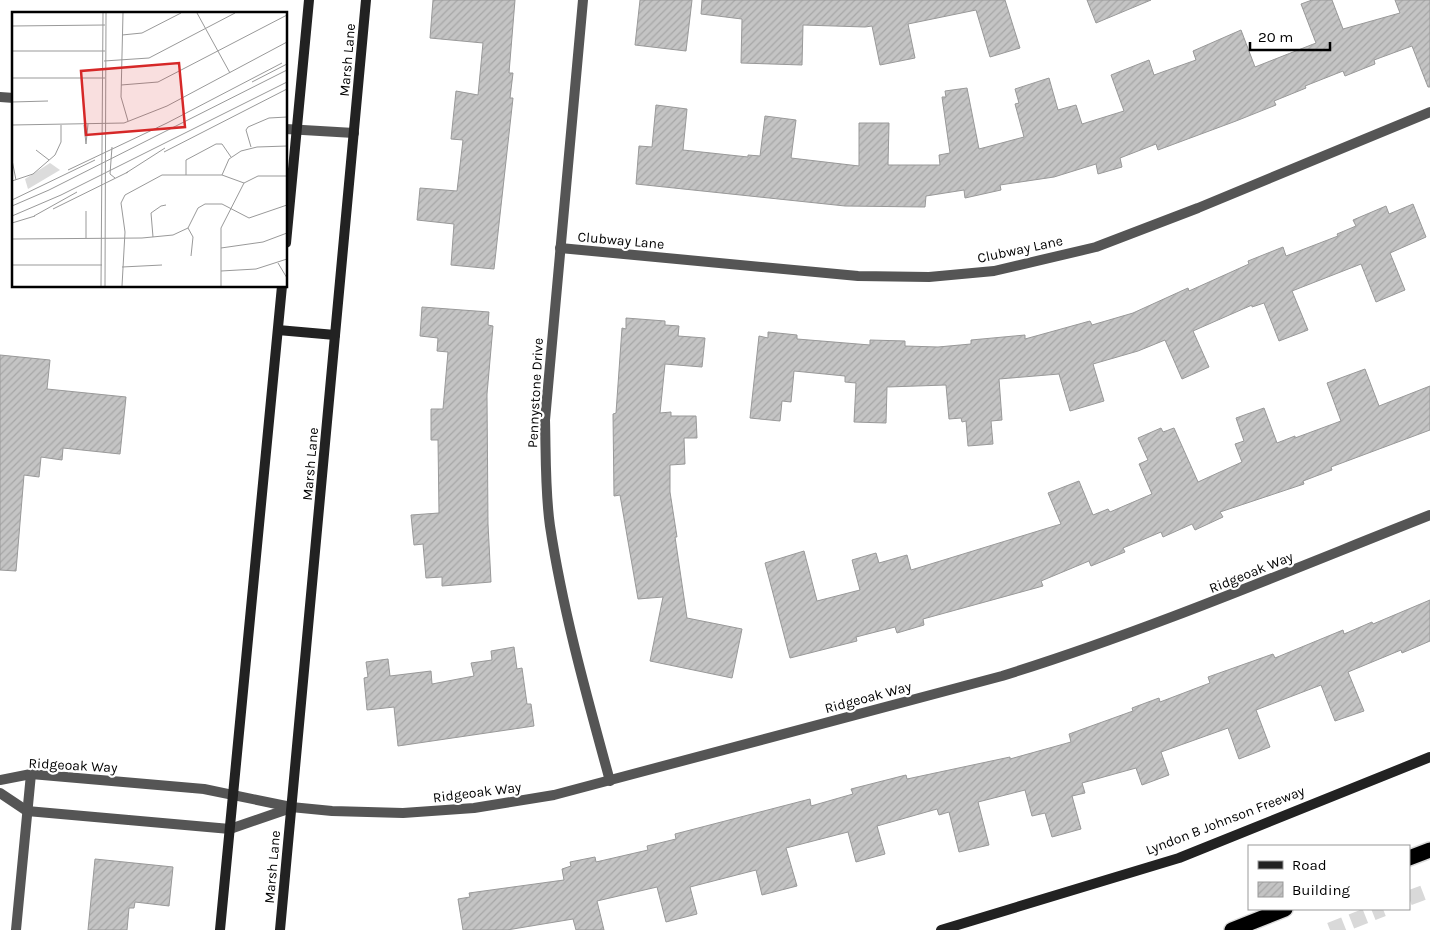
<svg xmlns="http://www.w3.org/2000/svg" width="1430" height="930" viewBox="0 0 1430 930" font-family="Karla,sans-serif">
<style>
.building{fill:url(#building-hatch);stroke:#999}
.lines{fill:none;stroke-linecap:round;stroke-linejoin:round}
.highway-tunnel{stroke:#d9d9d9;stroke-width:15;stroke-dasharray:15 8;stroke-linecap:butt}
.highway-casing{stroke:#dbdbdb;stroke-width:18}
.street{stroke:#555;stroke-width:10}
.secondary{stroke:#222;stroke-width:10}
.highway{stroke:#000;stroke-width:15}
.labels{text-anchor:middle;stroke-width:4.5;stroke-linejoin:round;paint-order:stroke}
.street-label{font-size:14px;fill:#000;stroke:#fff}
.inset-road{fill:none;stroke:#999;stroke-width:1}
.view{fill:#d62828;fill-opacity:0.15;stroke:#d62828;stroke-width:2.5}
.inset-edge{fill:none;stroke:#000;stroke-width:2.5}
</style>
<defs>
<pattern id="building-hatch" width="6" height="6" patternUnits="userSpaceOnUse" patternTransform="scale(1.25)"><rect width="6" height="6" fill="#c4c4c4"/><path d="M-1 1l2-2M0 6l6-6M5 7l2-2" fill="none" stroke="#a7a7a7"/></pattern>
</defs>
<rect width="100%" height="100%" fill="#fff"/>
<g class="building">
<polygon points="433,0 515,0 509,73 513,73 510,98 513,98 494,269 451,265 454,224 417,220 420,188 457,191 463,140 451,139 456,91 478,95 483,43 430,38"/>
<polygon points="640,0 692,0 686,51 635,45"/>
<polygon points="702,0 1005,0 1020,48 990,57 976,10 908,24 915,58 880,65 872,26 865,27 803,25 802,65 741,63 742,19 701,14"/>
<polygon points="1087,0 1151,0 1096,23"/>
<polygon points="1312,0 1332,0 1343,29 1400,13 1395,0 1430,0 1430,87 1428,87 1412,46 1374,60 1375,64 1345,76 1343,71 1305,86 1306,88 1274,101 1276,105 1236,121 1158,150 1156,144 1120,158 1122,167 1098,174 1096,164 1054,177 1000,185 1001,190 965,198 964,190 926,196 925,207 845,206 636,184 639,146 652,147 656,105 687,109 683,150 748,157 748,155 760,156 765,116 796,120 791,158 859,166 859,123 889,123 888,165 940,165 939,155 950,153 942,97 946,97 945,91 967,88 979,149 1024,137 1015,104 1019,103 1015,89 1049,78 1058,110 1076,105 1082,124 1124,111 1111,75 1149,60 1154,75 1196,60 1193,51 1241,30 1255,67 1316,43 1301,4"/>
<polygon points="1413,204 1426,237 1390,253 1405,290 1376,302 1361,264 1292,291 1308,330 1279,341 1264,303 1252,307 1252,305 1193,331 1209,367 1182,379 1165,340 1138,351 1093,364 1104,401 1070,411 1059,374 999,379 1002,420 991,421 993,444 968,446 966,421 962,422 961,418 949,419 946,385 887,387 886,423 854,422 856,383 845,382 845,376 794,371 791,402 782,401 780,421 750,418 759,336 768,338 768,332 797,335 797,339 870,345 870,340 905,341 905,346 938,347 971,344 971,340 1025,335 1025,339 1090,321 1092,325 1133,313 1188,288 1189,291 1249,264 1248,261 1283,247 1286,256 1338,236 1337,234 1356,226 1353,220 1386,206 1389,214"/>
<polygon points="422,307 489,312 488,325 493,326 487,394 488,524 491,582 442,586 442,577 426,578 423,544 414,545 411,515 439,513 438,440 431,440 431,409 443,409 448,352 437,351 438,338 420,336"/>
<polygon points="626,318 665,321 665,325 679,326 678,336 705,338 702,367 665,364 660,413 671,412 671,416 696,416 697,438 684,438 685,464 670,465 670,492 677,537 675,537 687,618 742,629 732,678 650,661 663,597 638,599 620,495 614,496 613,414 616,413 622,328 626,329"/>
<polygon points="0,355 50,360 47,389 126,397 120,454 63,448 62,460 41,457 39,477 24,475 16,571 0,570"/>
<polygon points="1365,369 1379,406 1430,386 1430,430 1331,467 1332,470 1303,481 1304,484 1220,512 1223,517 1195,530 1192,524 1163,537 1161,532 1123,548 1125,552 1091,566 1089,561 1041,581 1043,586 923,619 924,625 897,633 895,627 856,637 857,641 790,658 765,563 804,551 817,601 860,590 852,560 876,553 879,563 907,555 911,570 1061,524 1048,493 1079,481 1093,515 1108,509 1110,512 1152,494 1139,464 1148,460 1138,438 1161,428 1163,432 1174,428 1198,482 1242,462 1235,444 1244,441 1236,418 1264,408 1277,443 1295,436 1295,438 1341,421 1327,383"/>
<polygon points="1430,600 1430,641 1402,653 1401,650 1348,672 1364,711 1335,721 1321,685 1256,710 1270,747 1239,759 1228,728 1161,752 1169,775 1142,785 1136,768 1082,783 1085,793 1072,796 1081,829 1052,837 1045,813 1032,816 1025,790 978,802 989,845 959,852 949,812 939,815 937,809 877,826 885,854 856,862 848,832 786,848 797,886 762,895 756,870 690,887 697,914 666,922 657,887 597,901 604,930 576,930 573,919 507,930 463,930 458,899 470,897 469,893 564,880 562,869 571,866 570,862 595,857 596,862 648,850 647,846 676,839 675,834 810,799 811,806 853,794 851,789 906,775 907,779 1010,757 1010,759 1071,742 1069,734 1133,711 1132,708 1159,698 1160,702 1210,683 1208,677 1273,654 1275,658 1343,630 1344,634 1372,622 1373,624"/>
<polygon points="514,647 517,669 522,668 527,704 531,704 534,726 398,746 394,707 367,710 364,678 368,677 366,662 388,659 390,676 431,671 432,684 474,676 471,663 492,660 491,651"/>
<polygon points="95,859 173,867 169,906 135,902 134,908 129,908 127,930 88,930"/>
</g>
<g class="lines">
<g class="highway-tunnel">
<polyline points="1409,898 1430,890"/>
<polyline points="1330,930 1383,909"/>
</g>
<g class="highway-casing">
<g id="highway">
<polyline points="1409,858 1430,850"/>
<polyline points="1232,930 1285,909"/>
</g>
</g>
<g class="street">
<path d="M583,0L545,420C546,455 545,491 550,526C563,612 587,697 610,781"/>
<polyline points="0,97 14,98"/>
<polyline points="286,129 354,133"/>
<polyline points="560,248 858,276 929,277 994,271 1096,247 1198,208 1430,112"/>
<path d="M0,780L31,774L204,789L291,807L332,811L403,813L474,808L554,795L1002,676C1147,631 1288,571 1430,515"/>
<polyline points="0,793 27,811 230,829 291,808"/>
<polyline points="16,930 31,774"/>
</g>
<g class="secondary">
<polyline points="286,243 309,0"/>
<polyline points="278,330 335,335"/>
<polyline points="220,930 282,286"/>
<polyline points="280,930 366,0"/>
<polyline points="941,930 1179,858 1430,757"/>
</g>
<use href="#highway" class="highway"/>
</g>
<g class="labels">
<g class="street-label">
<text transform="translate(347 60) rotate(-85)" y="5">Marsh Lane</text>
<text transform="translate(621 240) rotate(5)" y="5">Clubway Lane</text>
<text transform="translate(1020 249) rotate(-12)" y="5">Clubway Lane</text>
<text transform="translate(535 393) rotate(-87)" y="5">Pennystone Drive</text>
<text transform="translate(310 464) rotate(-85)" y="5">Marsh Lane</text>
<text transform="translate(1251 572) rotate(-22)" y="5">Ridgeoak Way</text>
<text transform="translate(868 697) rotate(-15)" y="5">Ridgeoak Way</text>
<text transform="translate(73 765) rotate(3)" y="5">Ridgeoak Way</text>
<text transform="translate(477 792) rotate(-7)" y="5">Ridgeoak Way</text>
<text transform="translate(1225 820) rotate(-21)" y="5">Lyndon B Johnson Freeway</text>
<text transform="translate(272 867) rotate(-85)" y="5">Marsh Lane</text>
</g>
</g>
<g transform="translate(12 12)">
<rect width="275" height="275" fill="#fff"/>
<path d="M38,151L48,158L16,177L13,167Z" fill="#dcdcdc"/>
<path class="inset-road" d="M111,1L109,85L116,109M185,1L218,61M0,14L93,13M110,23L130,21L169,1M0,39H93M92,49L137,46L223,1M0,66H93M240,70L275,52M109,73L146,70L275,3M0,90L36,89M0,113L112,111L155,94L275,30M72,113L74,132L76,112M0,135V113M100,135L98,162L103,166M239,135L234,118L236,115L257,106L275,105M24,138L37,148M152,140L275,77M0,148L4,168M56,158L155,111L270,51M114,161L153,136M174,163V148L204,132H210L219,145M210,163L217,147L229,139L245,135L275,134M0,169L21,162L43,143L49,130V113M0,188L83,148M0,194L37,178L275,58M41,197L116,160M74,199V226M0,204L49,183L275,70M22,204L65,180M0,211L23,204M176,216L181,225L179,244M141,225L139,201L149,194L154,193M0,227L130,226L161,223L176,216L186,196L193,192H210L237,206L275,193M209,236L251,230L275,221M266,251L275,266M0,253H90M110,255L150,253M209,259L244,257L275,247M89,274L91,1M93,274L94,1M110,274L113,220L109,191L113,183L150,163H210L232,171M209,274V216L232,171L246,164H275"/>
<path class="view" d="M167,51L173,115L74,123L69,59Z"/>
<rect width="275" height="275" class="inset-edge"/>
</g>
<rect x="1248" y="845" width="162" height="65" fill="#ffffff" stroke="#999999"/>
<rect x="1258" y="861" width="25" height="8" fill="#222222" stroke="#999999"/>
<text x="1292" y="870" font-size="15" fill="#000000">Road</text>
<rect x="1258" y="882" width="25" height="15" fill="url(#building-hatch)" stroke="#999999"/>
<text x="1292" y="895" font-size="15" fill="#000000">Building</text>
<path d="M1250 42v8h80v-8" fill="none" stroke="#000000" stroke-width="2.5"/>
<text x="1258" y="42" font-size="15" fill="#000000" stroke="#ffffff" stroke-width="4" paint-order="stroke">20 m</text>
</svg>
